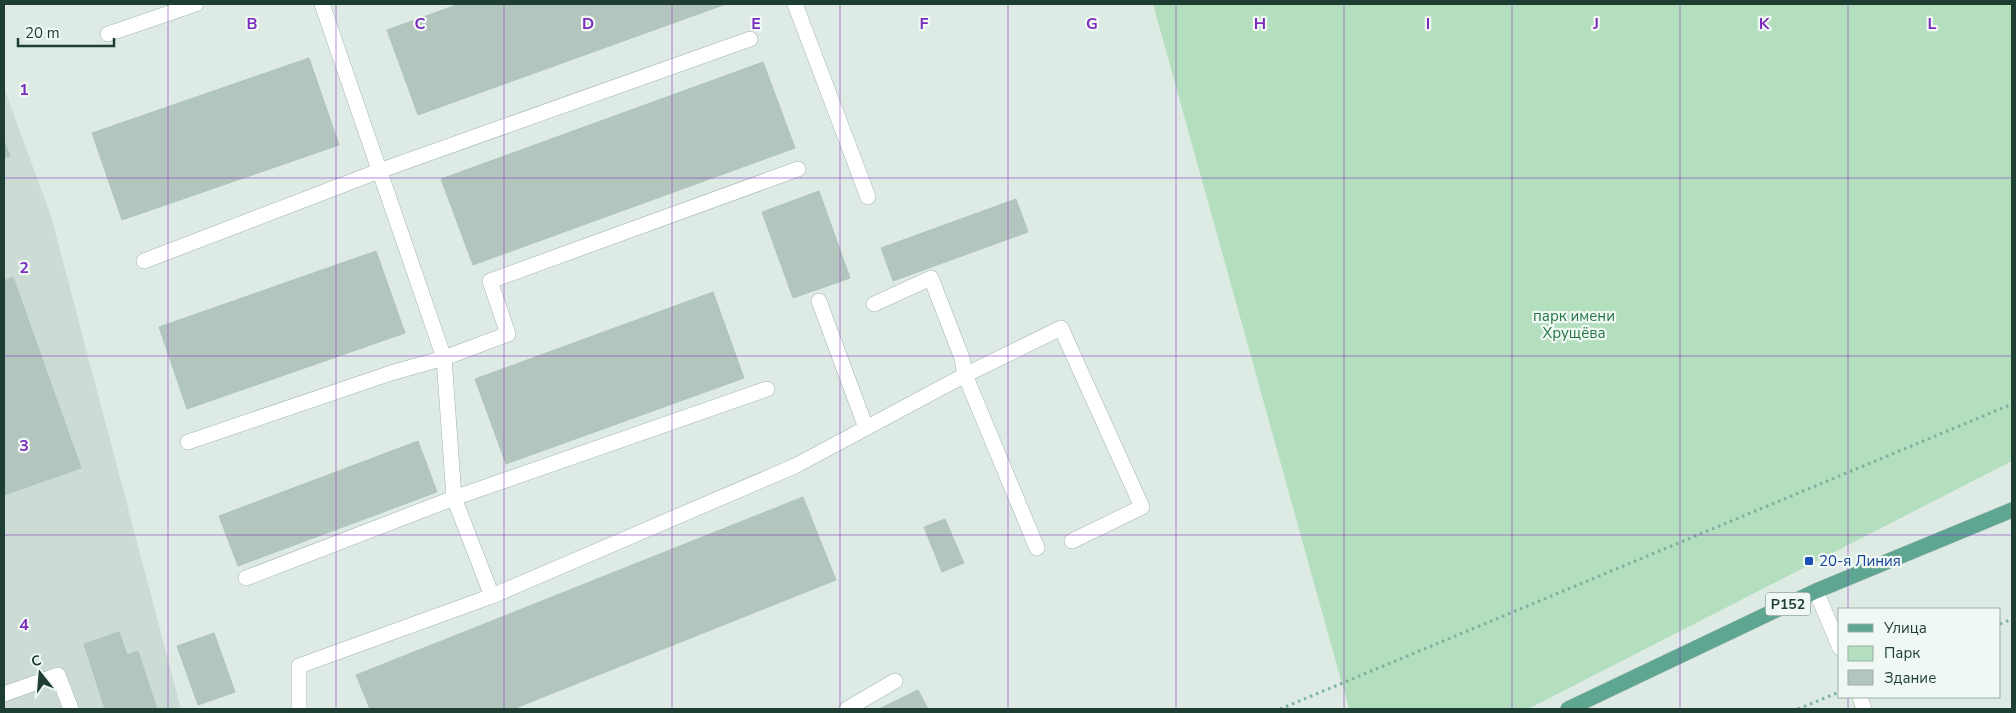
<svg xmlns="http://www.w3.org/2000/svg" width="2016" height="713" viewBox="0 0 2016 713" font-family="'Nunito Sans',sans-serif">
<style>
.built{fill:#ccdbd4}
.green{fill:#b4dfbf}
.building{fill:#b3c6be;stroke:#b0c5bc}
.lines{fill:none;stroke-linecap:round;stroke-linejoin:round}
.minor-casing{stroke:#a1b3ac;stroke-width:16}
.major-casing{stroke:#bcc5c2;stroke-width:16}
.path{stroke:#7bb29f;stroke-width:3;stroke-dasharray:2.5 4;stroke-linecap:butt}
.minor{stroke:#fff;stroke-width:15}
.major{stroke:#5ea691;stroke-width:15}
.grid{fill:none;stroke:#7b2cbf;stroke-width:1;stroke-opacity:0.55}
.transit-dot{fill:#1a4fb4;stroke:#eff8f3;stroke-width:2}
.labels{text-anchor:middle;stroke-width:4.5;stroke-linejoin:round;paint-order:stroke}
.shield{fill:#eff8f3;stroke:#5d756d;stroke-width:1}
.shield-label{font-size:14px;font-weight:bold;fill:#1e3d33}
.park-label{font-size:15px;fill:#247742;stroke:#eff8f3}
.transit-label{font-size:15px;fill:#164399;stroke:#eff8f3;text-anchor:start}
.grid-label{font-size:16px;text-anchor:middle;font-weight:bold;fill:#7b2cbf;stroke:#eff8f3;stroke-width:4.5;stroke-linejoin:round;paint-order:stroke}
</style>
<rect width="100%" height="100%" fill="#deebe5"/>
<polygon class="built" points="4,88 51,216 181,709 4,709"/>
<polygon class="green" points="1153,4 2012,4 2012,461 1528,709 1349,709"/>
<g class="building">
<polygon points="459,4 726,4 418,115 387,30"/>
<polygon points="309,58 339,145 122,220 92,133"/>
<polygon points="763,62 795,148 473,265 441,179"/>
<polygon points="4,141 10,156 4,158"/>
<polygon points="819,191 850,278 793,298 762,212"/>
<polygon points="1016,199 1028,232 893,281 881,248"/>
<polygon points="376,251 405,333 187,409 159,327"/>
<polygon points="13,277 81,468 4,495 4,281"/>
<polygon points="713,292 744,378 506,464 475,379"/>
<polygon points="418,441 437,492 238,566 219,516"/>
<polygon points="803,497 836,580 513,709 370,709 356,675"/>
<polygon points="945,519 964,563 942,572 924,527"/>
<polygon points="119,632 127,655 138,651 157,709 105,709 84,644"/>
<polygon points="214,633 235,692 198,705 177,646"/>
<polygon points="918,690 928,709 879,709"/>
</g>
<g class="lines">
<g class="minor-casing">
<g id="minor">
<polyline points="795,4 868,197"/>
<polyline points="108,34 196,4"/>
<polyline points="144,261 379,171 750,39"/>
<polyline points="819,301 866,428"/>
<polyline points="874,304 931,278 962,358 965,375 1037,548"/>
<polyline points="188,442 391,373 444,358 322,4"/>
<polyline points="246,578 454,498 767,389"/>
<polyline points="1816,591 1840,648"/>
<polyline points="492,596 454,498 444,358 508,334 490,281 798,169"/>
<polyline points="4,694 58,675 71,709"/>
<polyline points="1860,697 1864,709"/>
<polyline points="299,709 299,666 492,596 795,466 965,375 1061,328 1142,507 1072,541"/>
<polyline points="847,709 895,681"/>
</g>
</g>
<g class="major-casing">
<polyline id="major" points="1568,709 1816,591 2012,510"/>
</g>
<g class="path">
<polyline points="2000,624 2012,619"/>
<polyline points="1280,709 2012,404"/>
<polyline points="1798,709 1837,693"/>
</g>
<use href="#minor" class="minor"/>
<use href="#major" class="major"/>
</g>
<path class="grid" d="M168,4V709M336,4V709M504,4V709M672,4V709M840,4V709M1008,4V709M1176,4V709M1344,4V709M1512,4V709M1680,4V709M1848,4V609M4,178H2012M4,356H2012M4,535H2012M1848,697V709"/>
<rect class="transit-dot" x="1804" y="556" width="10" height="10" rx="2.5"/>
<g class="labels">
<rect class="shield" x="1765.5" y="592.5" width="45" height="23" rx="4"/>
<g class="shield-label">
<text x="1788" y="609">Р152</text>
</g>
<g class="park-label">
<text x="1574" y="321">парк имени<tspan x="1574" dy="17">Хрущёва</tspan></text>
</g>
<g class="transit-label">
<text x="1819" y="566">20-я Линия</text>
</g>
</g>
<g class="grid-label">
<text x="252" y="29">B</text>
<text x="420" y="29">C</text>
<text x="588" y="29">D</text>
<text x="756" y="29">E</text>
<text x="924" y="29">F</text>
<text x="1092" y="29">G</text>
<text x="1260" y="29">H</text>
<text x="1428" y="29">I</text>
<text x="1596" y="29">J</text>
<text x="1764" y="29">K</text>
<text x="1932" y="29">L</text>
<text x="24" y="95">1</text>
<text x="24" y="273">2</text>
<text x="24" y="451">3</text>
<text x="24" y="630">4</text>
</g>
<rect width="2016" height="713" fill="none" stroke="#1e3d33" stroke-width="10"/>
<rect x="1838" y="608" width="162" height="90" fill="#eff8f3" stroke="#9bada6"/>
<rect x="1848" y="624" width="25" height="8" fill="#5ea691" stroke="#9bada6"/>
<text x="1884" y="633" font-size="15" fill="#1e3d33">Улица</text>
<rect x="1848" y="646" width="25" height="15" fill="#b4dfbf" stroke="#9bada6"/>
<text x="1884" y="658" font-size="15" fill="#1e3d33">Парк</text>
<rect x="1848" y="670" width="25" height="15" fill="#b3c6be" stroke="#9bada6"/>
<text x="1884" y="683" font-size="15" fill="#1e3d33">Здание</text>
<g transform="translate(40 673) rotate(343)" stroke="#eff8f3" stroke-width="4" paint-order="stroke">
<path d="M0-4L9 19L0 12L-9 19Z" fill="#1e3d33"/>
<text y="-8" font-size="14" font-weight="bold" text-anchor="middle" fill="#1e3d33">С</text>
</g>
<path d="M18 38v8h96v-8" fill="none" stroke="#1e3d33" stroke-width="2.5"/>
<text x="25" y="38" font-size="15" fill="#1e3d33" stroke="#eff8f3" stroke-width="4" paint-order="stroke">20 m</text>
</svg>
